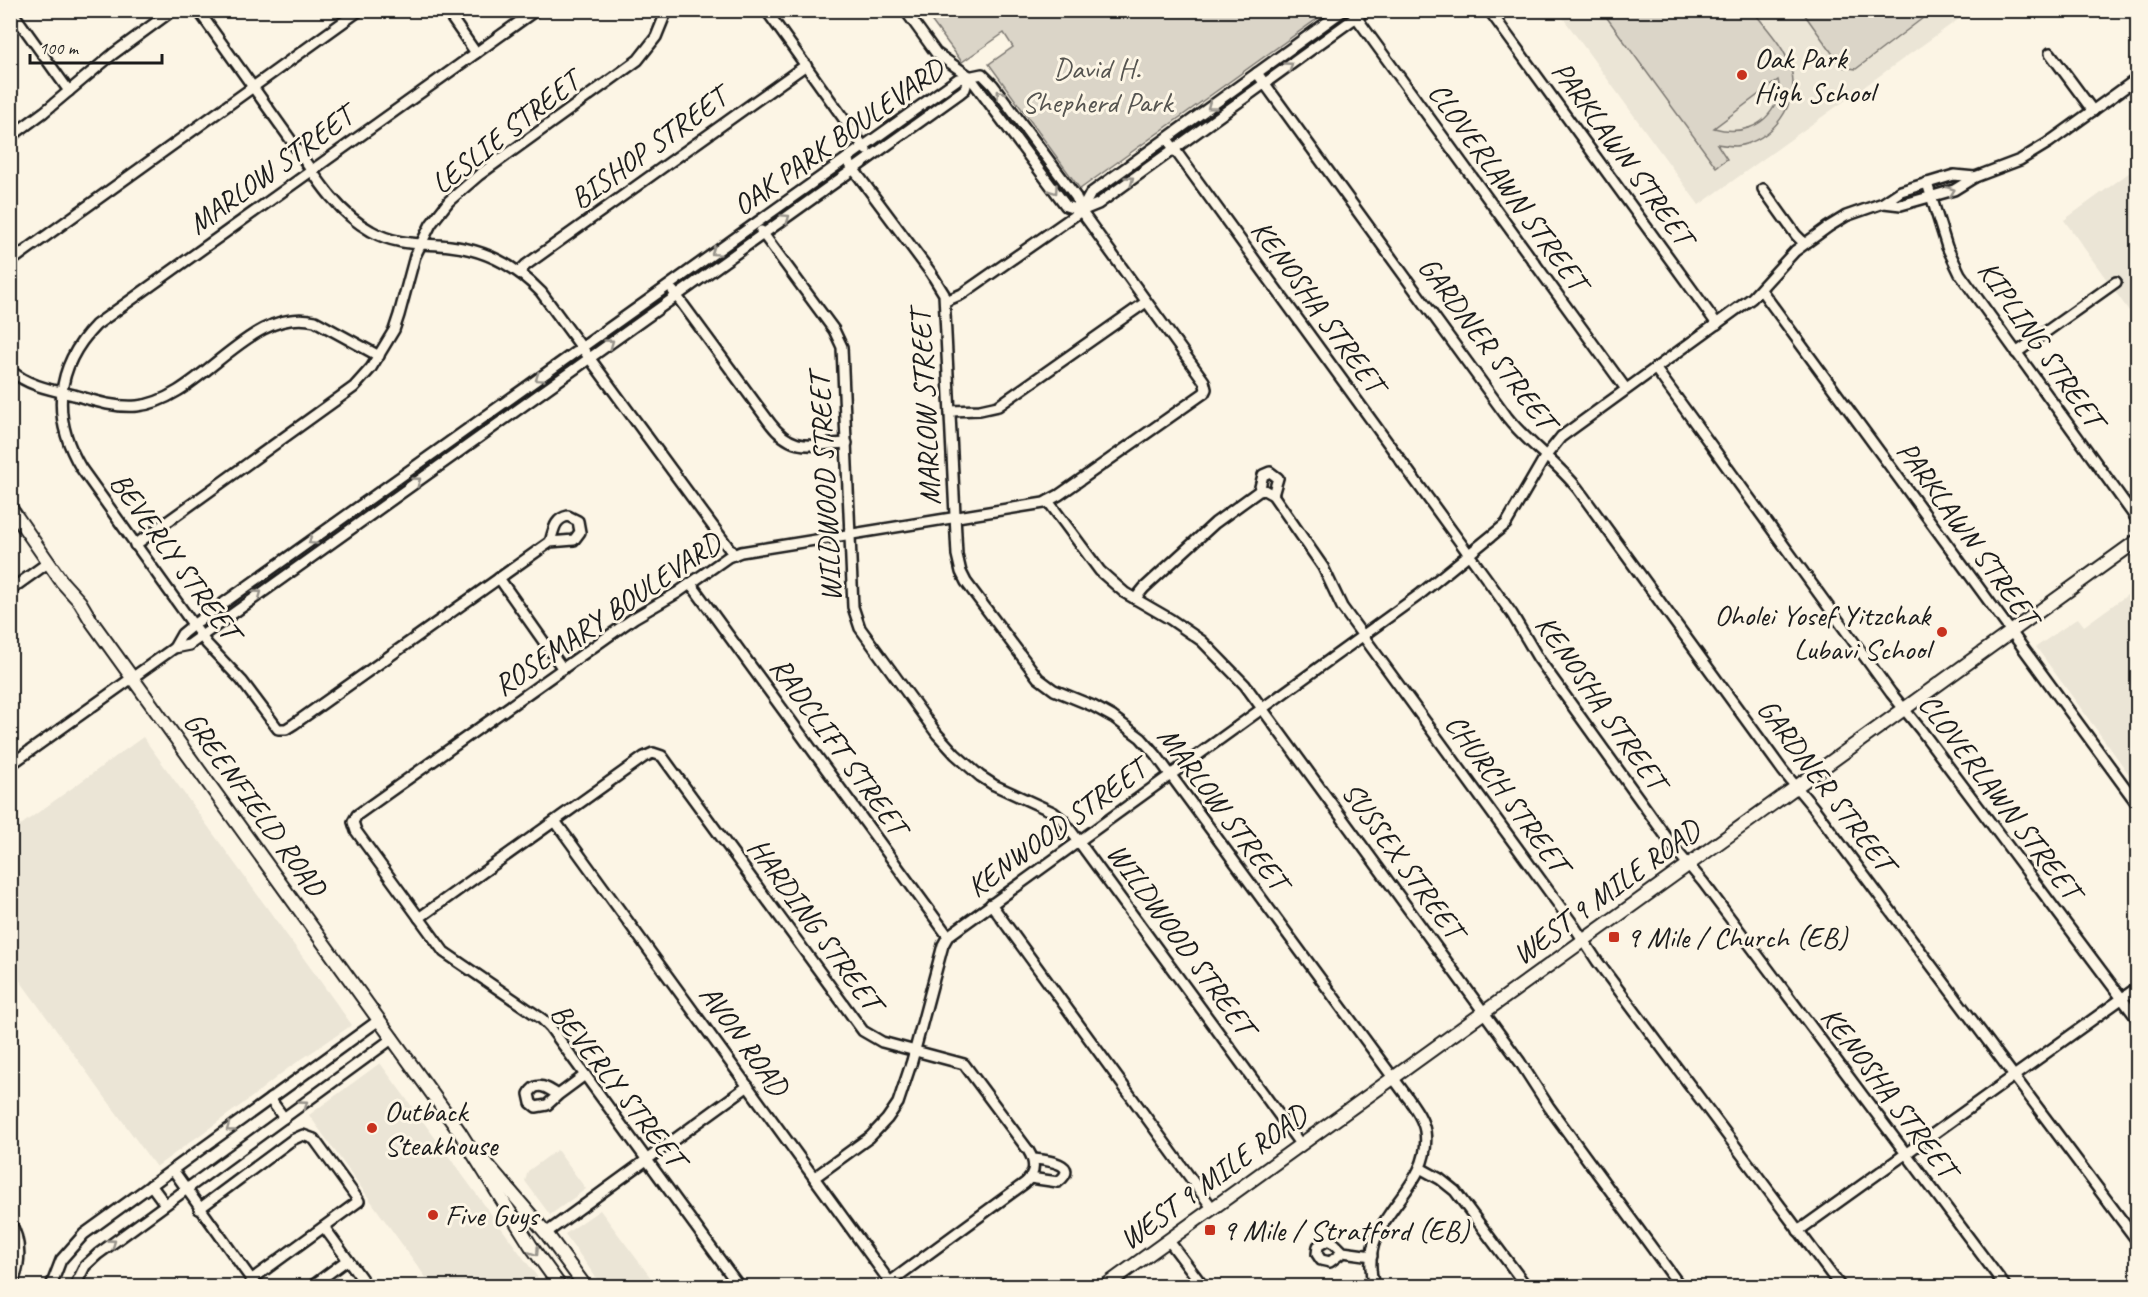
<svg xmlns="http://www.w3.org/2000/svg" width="2148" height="1297" viewBox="0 0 2148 1297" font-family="Caveat,sans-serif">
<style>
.built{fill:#ebe5d6}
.green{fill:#dbd5c8;stroke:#7c7872;stroke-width:1.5;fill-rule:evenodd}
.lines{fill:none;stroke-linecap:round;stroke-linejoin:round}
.minor-casing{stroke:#1c1c1c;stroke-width:14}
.major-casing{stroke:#1c1c1c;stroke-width:16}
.minor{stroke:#fcf5e5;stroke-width:9}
.major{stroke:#fcf5e5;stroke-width:12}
.oneway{stroke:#97938b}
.poi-dot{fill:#c8321e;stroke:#fcf5e5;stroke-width:2}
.labels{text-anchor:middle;stroke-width:6;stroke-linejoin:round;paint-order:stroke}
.poi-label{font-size:30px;fill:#1c1c1c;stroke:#fcf5e5;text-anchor:start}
.park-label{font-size:30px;fill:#555450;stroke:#fcf5e5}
.street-label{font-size:30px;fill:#1c1c1c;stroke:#fcf5e5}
</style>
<rect width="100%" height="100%" fill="#fcf5e5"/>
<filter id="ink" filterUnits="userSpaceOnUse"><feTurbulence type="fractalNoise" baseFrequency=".0167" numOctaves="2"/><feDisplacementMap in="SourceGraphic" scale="12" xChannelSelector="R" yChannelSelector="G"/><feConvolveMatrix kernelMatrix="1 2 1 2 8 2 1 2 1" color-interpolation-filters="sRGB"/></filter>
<g filter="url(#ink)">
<g class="built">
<polygon points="1558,11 1970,11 1699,205"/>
<polygon points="2137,167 2137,322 2064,220"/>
<polygon points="2137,588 2137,785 2036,647 2078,618 2084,626"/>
<polygon points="143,737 352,1025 287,1069 248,1100 156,1167 10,967 11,832"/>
<polygon points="380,1063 544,1286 432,1286 309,1115"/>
<polygon points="557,1150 586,1189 550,1215 525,1181 528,1171"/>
<polygon points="600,1210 657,1286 602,1286 565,1234"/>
</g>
<g class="green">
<polygon points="924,11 1328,11 1080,189 989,64 1013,47 1004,33 962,62"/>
<path d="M1602,11H1753C1767,29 1785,47 1791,69C1801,103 1771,143 1736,146C1730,146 1723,145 1717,144L1727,159L1716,167ZM1778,80C1780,87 1779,95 1776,103C1764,128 1739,135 1714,128Z"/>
<polygon points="1802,11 1917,11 1923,18 1856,69 1842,67"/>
</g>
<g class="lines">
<g class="minor-casing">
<g id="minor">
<polyline points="11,10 69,91"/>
<path d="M198,10C228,52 258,94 288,136C311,169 334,211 371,231C397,246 422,243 450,246C486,250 516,266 541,292L734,555"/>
<polyline points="446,10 476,53"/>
<path d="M536,10L96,325C55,367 51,418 81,468L207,644L242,681L278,729H286L294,724L550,542L574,540L580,532L578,521L568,516C554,519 554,530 550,542"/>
<polyline points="766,10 866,150"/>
<polyline points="905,10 936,53 969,76 1066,206 1081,211"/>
<polyline points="1351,10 1626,389"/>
<polyline points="1489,10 1717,324"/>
<polyline points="2050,53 2093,111"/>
<path d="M1257,73L1507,417C1528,444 1557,462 1578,489L1783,771L1813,807L2138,1242"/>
<polyline points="10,137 44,112 113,54 173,10"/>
<polyline points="1167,139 1489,582 1512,614 1538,658 1675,849 1703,882 2005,1286"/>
<path d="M846,159L931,273L944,294L957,555L961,572L966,582L1038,678L1054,690L1093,706L1113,717L1141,738L1156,755L1408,1098C1415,1108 1423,1119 1425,1131C1434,1193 1354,1216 1374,1286"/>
<polyline points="1927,183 1947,247 1960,274 2138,521"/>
<polyline points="1763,189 1796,235 1804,243"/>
<polyline points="1884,203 1901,205 1954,190 1975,177 2020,160 2048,143 2138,78"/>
<polyline points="1081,211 1091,193 1344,10"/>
<polyline points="761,231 834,330 842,347 853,607 860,628 937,734 955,754 980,776 994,785 1053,812 1063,820 1301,1145"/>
<polyline points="10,262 360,10"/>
<polyline points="519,272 526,265 806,65"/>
<polyline points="1761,290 2138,805"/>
<path d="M673,291L770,423C793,454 813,444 847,443"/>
<polyline points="946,301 962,294 1081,211 1098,204 1366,10"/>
<polyline points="2016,353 2116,282"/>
<polyline points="1655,368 1891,693 1921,730 2138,1020"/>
<path d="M10,370C28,386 52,390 74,395C94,401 116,408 137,406C201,400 248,305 315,321L379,356"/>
<polyline points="950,411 980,410 998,406 1146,302"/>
<polyline points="1259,491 1263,475 1270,472 1278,478 1273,495"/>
<polyline points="1048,501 1100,571 1125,593 1170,619 1202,641 1245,685 1520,1062 1549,1107 1680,1286"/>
<polyline points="135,545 354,387 371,368 394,330 399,315 415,256 431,224 449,201 479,175 638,60 656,37 667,10"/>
<polyline points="499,578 563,669"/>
<polyline points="691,584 948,936"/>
<polyline points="10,590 49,562"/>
<polyline points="1135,599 1144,588 1215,523 1259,491 1264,490 1273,495 1323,567 1342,607 1572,923 1597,961 1840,1286"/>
<polyline points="174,648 182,634 193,625 958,79 982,74 993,85 1076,197 1081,211 1204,381 1206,389 1204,393 1059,495 1044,503 741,552 728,557 677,593 634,618 357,815 353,822 356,831 444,952 542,1019 550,1027 739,1286"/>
<polyline points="10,765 174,648 189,645 960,93 965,89 969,76"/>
<polyline points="555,821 892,1285"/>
<polyline points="991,904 1213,1209"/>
<path d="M419,918L644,757L653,753L662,756L863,1031L882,1042L964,1064L1028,1150C1036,1163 1036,1173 1025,1183L890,1282"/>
<path d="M558,1095L547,1105L536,1107L531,1103L529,1094C536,1080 548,1088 558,1095L585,1075"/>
<polyline points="270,1099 284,1118"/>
<polyline points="1420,1168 1440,1179 1455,1191 1526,1286"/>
<polyline points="173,1170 256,1286"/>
<polyline points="815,1177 870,1137 887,1119 898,1103 912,1061 943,945 948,936 1419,595 1506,524 1545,457 1561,437 1752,298 1795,251 1828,227 1846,216 1883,203 1901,191 1954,175 1975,177"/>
<path d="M1030,1178L1058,1182C1082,1164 1045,1160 1034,1159"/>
<polyline points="151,1185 165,1204"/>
<polyline points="199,1209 292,1140 303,1135 314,1139 359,1201 251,1280"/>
<path d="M10,1222C22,1241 21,1266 11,1286"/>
<polyline points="324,1227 367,1286"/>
<polyline points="1798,1231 2138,987"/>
<polyline points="546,1233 748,1086"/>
<polyline points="1169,1241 1203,1286"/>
<polyline points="1343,1252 1330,1262 1321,1260 1317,1254 1318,1246 1328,1240 1335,1244 1343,1252 1372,1256"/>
<polyline points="51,1286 61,1260 84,1234 379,1020"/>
<polyline points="75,1286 85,1266 98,1254 393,1038"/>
<polyline points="312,1286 347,1260"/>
</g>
</g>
<g class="major-casing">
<g id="major">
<polyline points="10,507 62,582 80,602 92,622 459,1131 531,1246 560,1286"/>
<polyline points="487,1164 546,1233 585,1286"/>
<polyline points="1105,1286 2138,540"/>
</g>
</g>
<use href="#minor" class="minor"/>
<use href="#major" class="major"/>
</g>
<defs><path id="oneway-chevron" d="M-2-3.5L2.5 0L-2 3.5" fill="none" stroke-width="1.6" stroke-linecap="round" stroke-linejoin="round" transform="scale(1.5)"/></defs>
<g class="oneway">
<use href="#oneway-chevron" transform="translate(1289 66) rotate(-36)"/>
<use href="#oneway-chevron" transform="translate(1000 94) rotate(-126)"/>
<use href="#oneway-chevron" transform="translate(1211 106) rotate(144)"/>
<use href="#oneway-chevron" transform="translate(1130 180) rotate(-36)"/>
<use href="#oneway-chevron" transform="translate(1054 190) rotate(55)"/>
<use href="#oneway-chevron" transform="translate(1951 191) rotate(-21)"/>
<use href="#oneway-chevron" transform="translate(786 218) rotate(-35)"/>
<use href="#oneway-chevron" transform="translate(715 252) rotate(145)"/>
<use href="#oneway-chevron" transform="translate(610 343) rotate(-36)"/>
<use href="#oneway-chevron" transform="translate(539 378) rotate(145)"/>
<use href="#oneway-chevron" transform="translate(417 481) rotate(-36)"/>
<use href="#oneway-chevron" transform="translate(312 541) rotate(145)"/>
<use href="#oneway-chevron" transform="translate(258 594) rotate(-36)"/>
<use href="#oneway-chevron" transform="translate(304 1104) rotate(-36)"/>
<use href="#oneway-chevron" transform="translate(230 1128) rotate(144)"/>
<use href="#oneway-chevron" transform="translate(112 1243) rotate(-36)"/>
<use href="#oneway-chevron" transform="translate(535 1252) rotate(56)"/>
</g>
</g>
<g class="poi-dot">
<circle cx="1742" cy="75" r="6"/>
<circle cx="1942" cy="632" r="6"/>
<rect x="1608" y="931" width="12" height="12" rx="3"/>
<circle cx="372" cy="1128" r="6"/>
<circle cx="433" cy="1215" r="6"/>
<rect x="1204" y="1224" width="12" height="12" rx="3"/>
</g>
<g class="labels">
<g class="poi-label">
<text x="1754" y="68">Oak Park<tspan x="1754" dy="34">High School</tspan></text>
<text x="1930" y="625" text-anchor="end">Oholei Yosef Yitzchak<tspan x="1930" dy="34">Lubavi School</tspan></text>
<text x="1626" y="947">9 Mile / Church (EB)</text>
<text x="384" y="1121">Outback<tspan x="384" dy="34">Steakhouse</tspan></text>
<text x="445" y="1225">Five Guys</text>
<text x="1222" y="1240">9 Mile / Stratford (EB)</text>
</g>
<g class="park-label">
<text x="1097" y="78">David H.<tspan x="1097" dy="34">Shepherd Park</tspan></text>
</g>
<g class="street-label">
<text transform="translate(505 132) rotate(-38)" y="10">LESLIE STREET</text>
<text transform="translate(838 137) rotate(-35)" y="10">OAK PARK BOULEVARD</text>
<text transform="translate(648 148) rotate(-36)" y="10">BISHOP STREET</text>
<text transform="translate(1623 153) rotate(54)" y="10">PARKLAWN STREET</text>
<text transform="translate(270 170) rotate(-36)" y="10">MARLOW STREET</text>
<text transform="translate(1508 186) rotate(54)" y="10">CLOVERLAWN STREET</text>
<text transform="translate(1318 306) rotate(54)" y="10">KENOSHA STREET</text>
<text transform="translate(1487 343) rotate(53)" y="10">GARDNER STREET</text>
<text transform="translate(2041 344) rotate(55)" y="10">KIPLING STREET</text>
<text transform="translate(925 408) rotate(-93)" y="10">MARLOW STREET</text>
<text transform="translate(825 488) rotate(-93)" y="10">WILDWOOD STREET</text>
<text transform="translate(1968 533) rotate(54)" y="10">PARKLAWN STREET</text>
<text transform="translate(175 556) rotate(54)" y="10">BEVERLY STREET</text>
<text transform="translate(607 614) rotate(-34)" y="10">ROSEMARY BOULEVARD</text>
<text transform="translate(1601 702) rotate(55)" y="10">KENOSHA STREET</text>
<text transform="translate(839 746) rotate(54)" y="10">RADCLIFT STREET</text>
<text transform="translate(1826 785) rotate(53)" y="10">GARDNER STREET</text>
<text transform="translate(1507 793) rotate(54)" y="10">CHURCH STREET</text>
<text transform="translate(2000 796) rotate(53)" y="10">CLOVERLAWN STREET</text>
<text transform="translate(255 804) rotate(54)" y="10">GREENFIELD ROAD</text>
<text transform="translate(1223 808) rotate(53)" y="10">MARLOW STREET</text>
<text transform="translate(1056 828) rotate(-36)" y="10">KENWOOD STREET</text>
<text transform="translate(1403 860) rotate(54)" y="10">SUSSEX STREET</text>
<text transform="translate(1606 892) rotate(-36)" y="10">WEST 9 MILE ROAD</text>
<text transform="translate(815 924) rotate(54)" y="10">HARDING STREET</text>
<text transform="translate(1181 939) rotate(54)" y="10">WILDWOOD STREET</text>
<text transform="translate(744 1040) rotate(54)" y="10">AVON ROAD</text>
<text transform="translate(618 1085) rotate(52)" y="10">BEVERLY STREET</text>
<text transform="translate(1889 1092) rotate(53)" y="10">KENOSHA STREET</text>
<text transform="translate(1213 1177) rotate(-36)" y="10">WEST 9 MILE ROAD</text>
</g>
</g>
<rect width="2148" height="1297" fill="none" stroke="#fcf5e5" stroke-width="36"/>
<rect x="18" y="18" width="2112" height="1261" fill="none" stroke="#1c1c1c" stroke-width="2" filter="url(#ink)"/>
<path d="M30 54v9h132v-9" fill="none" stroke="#1c1c1c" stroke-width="3"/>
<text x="39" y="54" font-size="18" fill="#1c1c1c" stroke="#fcf5e5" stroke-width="4.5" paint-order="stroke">100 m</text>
</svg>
